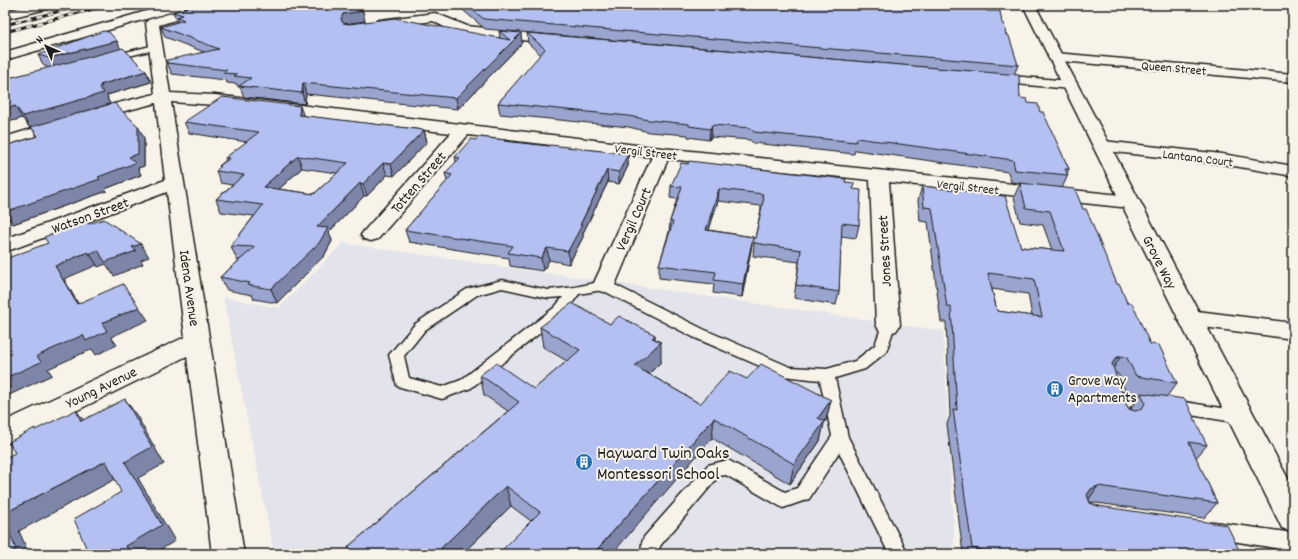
<svg xmlns="http://www.w3.org/2000/svg" width="1298" height="559" viewBox="0 0 1298 559" font-family="Dekko,sans-serif">
<style>
.built{fill:#e3e4eb}
.lines{fill:none;stroke-linecap:round;stroke-linejoin:round}
.service-casing{stroke:#1c1c1c;stroke-width:3}
.minor-casing{stroke:#1c1c1c;stroke-width:3}
.secondary-casing{stroke:#1c1c1c;stroke-width:3}
.motorway-casing{stroke:#1c1c1c;stroke-width:3}
.service{fill:#f7f3e8;fill-rule:evenodd}
.minor{fill:#f7f3e8;fill-rule:evenodd}
.secondary{fill:#f7f3e8;fill-rule:evenodd}
.motorway{fill:#f7f3e8;fill-rule:evenodd}
.rail-casing{stroke:#1c1c1c;stroke-width:3}
.rail{stroke:#f7f3e8;stroke-width:2;stroke-dasharray:5.5;stroke-linecap:butt}
.wall{fill:#9aa5cf;stroke:#1c1c1c;fill-rule:evenodd}
.shaded-wall{fill:#7d86a9;stroke:#1c1c1c}
.building{fill:#b3c0f1;stroke:#1c1c1c;fill-rule:evenodd}
.labels{text-anchor:middle;stroke-width:4;stroke-linejoin:round;paint-order:stroke}
.far-street-label{font-size:13px;fill:#1c1c1c;stroke:#f7f3e8}
.street-label{font-size:15px;fill:#1c1c1c;stroke:#f7f3e8}
.poi-label{font-size:15px;fill:#1c1c1c;stroke:#f7f3e8;text-anchor:start}
.near-poi-label{font-size:18px;fill:#1c1c1c;stroke:#f7f3e8;text-anchor:start}
</style>
<rect width="100%" height="100%" fill="#f7f3e8"/>
<filter id="ink" filterUnits="userSpaceOnUse"><feTurbulence type="fractalNoise" baseFrequency=".025" numOctaves="2"/><feDisplacementMap in="SourceGraphic" scale="8" xChannelSelector="R" yChannelSelector="G"/><feConvolveMatrix kernelMatrix="1 2 1 2 8 2 1 2 1" color-interpolation-filters="sRGB"/></filter>
<g filter="url(#ink)">
<polygon class="built" points="343,243 943,331 955,554 274,554 223,297 279,308"/>
<g class="lines">
<g class="service-casing">
<g id="service">
<polygon points="155,45 159,47 158,49 112,60 108,58 109,56"/>
<path d="M502,280L548,290L575,287L604,281L609,282L703,329L790,367L827,369L855,361L875,345L883,322L888,320L893,322L895,325L886,352L865,369L835,378L848,437L908,554H889L839,452L809,499L783,508L726,475L719,476L660,546L659,554H641L642,543L644,537L708,465L728,460L785,492L797,488L832,436L820,380L783,376L693,337L602,290L579,294L565,313L471,388L442,399L397,386L389,355L415,324L467,289ZM502,288L548,298L563,297L555,307L461,380L442,387L409,378L404,356L425,330L477,295Z"/>
<polygon points="1119,392 1159,399 1161,403 1159,407 1153,409 1129,406 1131,410 1129,414 1123,416 1117,414 1111,398 1113,394"/>
<polygon points="1172,400 1240,411 1246,413 1248,417 1246,421 1240,423 1172,412 1166,410 1164,406 1166,402"/>
<polygon points="1214,522 1293,533 1293,551 1214,538 1207,536 1205,530 1207,524"/>
</g>
</g>
<g class="minor-casing">
<g id="minor">
<polygon points="198,5 217,5 215,8 159,25 170,93 215,95 662,148 1130,196 1137,198 1140,202 1137,206 1130,208 889,182 900,325 896,331 888,333 880,331 876,325 870,180 668,159 615,285 612,290 604,292 596,290 593,285 652,157 468,135 378,239 371,241 364,239 361,235 364,231 451,133 215,105 171,102 244,554 212,554 187,356 15,441 5,444 5,421 185,337 167,192 5,252 5,239 165,180 156,103 125,111 5,147 5,137 114,104 155,94 146,23 148,20"/>
<polygon points="435,13 467,26 558,36 563,37 565,40 563,43 558,44 466,34 448,29 433,21 380,28 376,27 374,24 376,21 380,20"/>
<polygon points="1055,53 1293,74 1293,82 1050,60 1048,57 1050,54"/>
<polygon points="989,74 1070,81 1075,82 1077,85 1075,88 1070,89 984,81 982,78 984,75"/>
<polygon points="1103,141 1222,154 1293,166 1293,176 1222,164 1097,150 1094,146 1097,142"/>
<polygon points="1189,310 1293,323 1293,339 1181,324 1177,318 1181,312"/>
</g>
</g>
<g class="secondary-casing">
<polygon id="secondary" points="1023,5 1035,5 1293,488 1293,532 1282,528"/>
</g>
<g class="motorway-casing">
<g id="motorway">
<polygon points="32,5 53,5 51,8 5,19 5,11"/>
<polygon points="167,5 186,5 184,8 5,60 5,52"/>
</g>
</g>
<use href="#service" class="service"/>
<use href="#minor" class="minor"/>
<use href="#secondary" class="secondary"/>
<use href="#motorway" class="motorway"/>
<g class="rail-casing">
<g id="rail">
<polyline points="5,25 84,5"/>
<polyline points="5,32 109,5"/>
</g>
</g>
<use href="#rail" class="rail"/>
</g>
<g class="wall">
<path d="M457,5H985L987,11L1002,23L1018,65L1014,75L1020,98L1028,103L1040,112L1069,169L1067,173L1068,175L1062,188L1083,209L1117,284L1150,344L1177,383L1167,396L1207,445L1196,458L1217,503L1204,518L1090,502V503L1241,554H963L947,424L950,416L946,322H941L928,222L920,221L918,200L922,186L1021,247L1052,250L1043,225L1020,222L1014,197L1020,183L1011,182L1008,172L855,150L854,154L753,143L750,140L711,137L709,140L688,137V135L649,132L629,127L500,114L498,103L541,55L528,43L527,33L979,72L485,29ZM992,289L1028,294L1032,316L997,311ZM1115,373L1118,374L1126,392L1140,394L1131,408L1132,410L1129,409L1126,404Z"/>
<polygon points="173,12 365,21 347,23 500,38 499,31 522,43 458,109 306,94 305,104 244,97 240,87 238,87 237,84 227,83 226,80 172,74 167,63 204,52 165,37 161,27 179,22 177,21"/>
<polygon points="121,49 146,71 151,82 107,95 108,98 107,98 110,104 83,112 144,138 144,166 138,168 141,175 105,189 107,191 13,224 10,219 5,221 5,146 37,136 31,127 30,128 22,118 5,123 5,79 50,68 44,66 38,55"/>
<path d="M303,116L424,130L427,142L394,176L387,175L367,196H364L329,232L332,241L324,256L277,303L254,299L252,295L227,290L220,277L240,260H237L231,246L254,216L221,212L216,199L232,185L221,183L216,171L220,168L219,166L226,160L225,158L247,142L189,133L184,122ZM302,168L337,173L314,194L279,189Z"/>
<polygon points="476,140 505,141 628,154 628,166 619,184 608,182 583,233 583,237 569,264 549,260 543,271 510,266 509,258 409,242 405,230 447,181 445,173 456,162 455,157"/>
<polygon points="846,182 853,189 859,225 856,238 841,236 839,292 836,305 794,298 799,262 753,256 754,243 761,209 761,206 718,201 709,230 753,237 751,250 742,297 713,293 714,284 659,278 659,265 669,232 670,221 677,199 670,198 671,186"/>
<polygon points="610,324 655,335 655,339 661,362 649,374 700,404 747,379 831,400 826,420 824,423 820,441 790,484 712,438 531,521 511,506 462,554 352,554 348,547 508,411 484,395 480,375 534,389 567,361 543,347 540,327"/>
</g>
<g class="shaded-wall">
<polygon points="363,11 365,21 346,24 344,28 341,19 343,14"/>
<polygon points="521,33 522,43 458,109 456,98"/>
<polygon points="117,41 122,52 55,69 49,58"/>
<polygon points="146,71 151,82 107,95 108,98 107,98 110,104 30,128 23,116 99,87 100,85"/>
<polygon points="303,83 306,94 305,104 302,93"/>
<polygon points="15,106 22,118 5,123 5,109"/>
<polygon points="300,106 304,117 299,115"/>
<polygon points="712,125 711,137 709,140 710,129"/>
<polygon points="138,126 144,138 144,166 138,168 141,175 105,189 107,191 13,224 10,219 5,221 5,211 98,177 129,157"/>
<polygon points="424,130 427,142 394,176 391,164"/>
<polygon points="628,154 628,166 619,184 619,172"/>
<polygon points="298,156 302,168 268,199 263,187"/>
<polygon points="383,163 387,175 367,196 363,184"/>
<polygon points="607,170 608,182 583,233 583,237 569,264 568,251 580,225"/>
<polygon points="360,183 364,196 329,232 332,241 324,256 277,303 271,289 317,227"/>
<polygon points="719,189 718,201 705,242 706,230"/>
<polygon points="753,237 751,250 742,297 743,284"/>
<polygon points="141,244 149,257 141,260 143,264 114,276 106,264 98,267 89,254 98,250 132,247"/>
<polygon points="547,248 549,260 543,271 541,258"/>
<polygon points="88,252 97,265 64,279 86,317 77,304 55,266"/>
<polygon points="139,307 148,320 111,337 117,345 96,355 92,349 48,369 52,375 5,397 5,378 37,356 102,323"/>
<polygon points="655,335 655,348 661,342 661,362 636,386 635,366 652,338"/>
<polygon points="1121,356 1111,372 1106,374 1116,358"/>
<polygon points="125,399 137,416 164,464 138,478 175,541 153,554 130,554 126,546"/>
<polygon points="831,400 826,420 824,423 820,441 790,484 794,464 818,418"/>
<polygon points="76,410 89,427 81,421"/>
<polygon points="714,418 712,438 612,554 593,554"/>
<polygon points="106,461 119,477 19,531 29,554 8,554 5,522 5,513"/>
<polygon points="506,486 511,506 462,554 435,554"/>
<polygon points="1098,486 1087,502 1081,504 1091,489"/>
</g>
<g class="building">
<polygon points="195,5 332,5 363,11 343,14 341,19 343,23 349,24 395,18 510,40 499,31 521,33 456,98 303,83 302,93 239,86 251,78 234,76 237,74 223,73 227,70 167,63 167,60 219,49 161,27 184,20 177,17 183,15 173,12"/>
<polygon points="466,5 985,5 987,11 1000,11 1002,23 1004,23 1006,35 1009,36 1018,65 484,19"/>
<polygon points="103,31 109,32 117,41 49,58 38,55"/>
<polygon points="527,33 1019,75 1020,98 1027,99 1028,103 1038,104 1040,112 1043,112 1069,169 1065,169 1068,175 1015,170 1013,160 857,138 856,142 754,132 751,128 712,125 710,129 689,126 689,124 649,120 628,116 498,103 545,49"/>
<polygon points="123,48 146,71 100,85 102,86 99,87 104,93 23,116 15,106 5,109 5,79"/>
<path d="M222,97L300,106L299,115L424,130L391,164L383,163L363,184L360,183L317,227L328,228L319,243L271,289L247,285L250,283L220,277L255,247L231,246L263,205L216,199L244,175L216,171L221,166H219L230,158H225L259,132L184,122ZM298,156L348,163L314,194L263,187Z"/>
<polygon points="114,103 138,126 138,154 129,157 135,163 98,177 100,179 5,212 5,146 38,136 31,127"/>
<polygon points="479,137 505,140 504,141 549,146 550,145 628,154 619,172 607,170 580,225 582,225 568,251 547,248 541,258 508,253 513,246 405,230 452,175 445,173 460,158 455,157 471,139 476,140"/>
<polygon points="689,161 846,179 845,182 854,183 853,189 861,190 859,225 842,223 839,292 796,285 801,250 754,243 764,197 762,197 763,194 719,189 706,230 753,237 743,284 714,280 716,272 659,265 673,222 670,221 682,187 671,186 681,163 688,164"/>
<path d="M1020,183L1075,189L1083,209H1086L1117,284L1120,285L1127,303H1132L1150,344L1159,345L1177,383L1136,376L1127,358L1121,356L1116,358L1112,364L1126,404L1129,409L1135,411L1142,409L1145,403L1141,393L1185,399L1207,445L1189,442L1217,503L1098,486L1091,489L1087,495L1090,503L1098,506L1227,525L1241,554H1003L972,548L953,409L957,410L951,307H947L932,208L924,207L922,186L1005,196L1021,247L1064,251L1050,211L1026,208ZM988,273L1034,279L1042,317L997,311Z"/>
<polygon points="104,219 141,244 132,247 136,251 105,262 98,250 89,254 88,252 55,266 77,304 123,284 139,307 102,323 107,331 86,341 83,335 37,356 41,362 5,378 5,259 48,243 44,237 86,221 88,224"/>
<polygon points="572,303 610,324 619,316 655,335 652,338 661,342 635,366 700,404 730,371 747,379 761,364 831,400 818,418 825,421 794,464 714,418 593,554 498,554 540,512 506,486 435,554 356,554 348,547 519,402 480,375 496,363 534,389 580,350 540,327"/>
<polygon points="125,399 152,447 125,462 162,525 126,546 130,554 80,554 87,550 74,519 121,492 106,461 5,513 5,458 15,453 9,442 35,428 35,430 76,410 81,421"/>
<polygon points="5,522 16,549 8,554 5,554"/>
</g>
</g>
<defs>
<g id="building-disc" transform="scale(0.9)"><circle r="9.5" fill="#1f6fb2" stroke="#f7f3e8"/><path d="M-4-6H4V6H1V3H-1V6H-4ZM-2.5-4.3h1.7v1.8h-1.7ZM.8-4.3h1.7v1.8H.8ZM-2.5-1h1.7V.8h-1.7ZM.8-1h1.7V.8H.8Z" fill="#fff"/></g>
</defs>
<g fill-rule="evenodd">
<use href="#building-disc" x="1055" y="389"/>
<use href="#building-disc" x="584" y="462"/>
</g>
<g class="labels">
<g class="far-street-label">
<text transform="translate(1174 67) rotate(5)" y="5">Queen Street</text>
<text transform="translate(646 151) rotate(7)" y="5">Vergil Street</text>
<text transform="translate(1198 157) rotate(7)" y="5">Lantana Court</text>
<text transform="translate(968 186) rotate(6)" y="5">Vergil Street</text>
</g>
<g class="street-label">
<text transform="translate(418 182) rotate(-49)" y="5">Totten Street</text>
<text transform="translate(90 215) rotate(-20)" y="5">Watson Street</text>
<text transform="translate(633 219) rotate(-66)" y="5">Vergil Court</text>
<text transform="translate(884 251) rotate(-93)" y="5">Jones Street</text>
<text transform="translate(1160 262) rotate(63)" y="5">Grove Way</text>
<text transform="translate(190 288) rotate(82)" y="5">Idena Avenue</text>
<text transform="translate(101 387) rotate(-26)" y="5">Young Avenue</text>
</g>
<g class="poi-label">
<text x="1068" y="385">Grove Way<tspan x="1068" dy="17">Apartments</tspan></text>
</g>
<g class="near-poi-label">
<text x="597" y="458">Hayward Twin Oaks<tspan x="597" dy="21">Montessori School</tspan></text>
</g>
</g>
<rect width="1298" height="559" fill="none" stroke="#f7f3e8" stroke-width="20"/>
<rect x="10" y="10" width="1278" height="539" fill="none" stroke="#1c1c1c" stroke-width="1.5" filter="url(#ink)"/>
<g transform="translate(46 46) rotate(315)" stroke="#f7f3e8" stroke-width="3" paint-order="stroke">
<path d="M0-3L7 15L0 10L-7 15Z" fill="#1c1c1c"/>
<text y="-6" font-size="11" font-weight="bold" text-anchor="middle" fill="#1c1c1c">N</text>
</g>
</svg>
